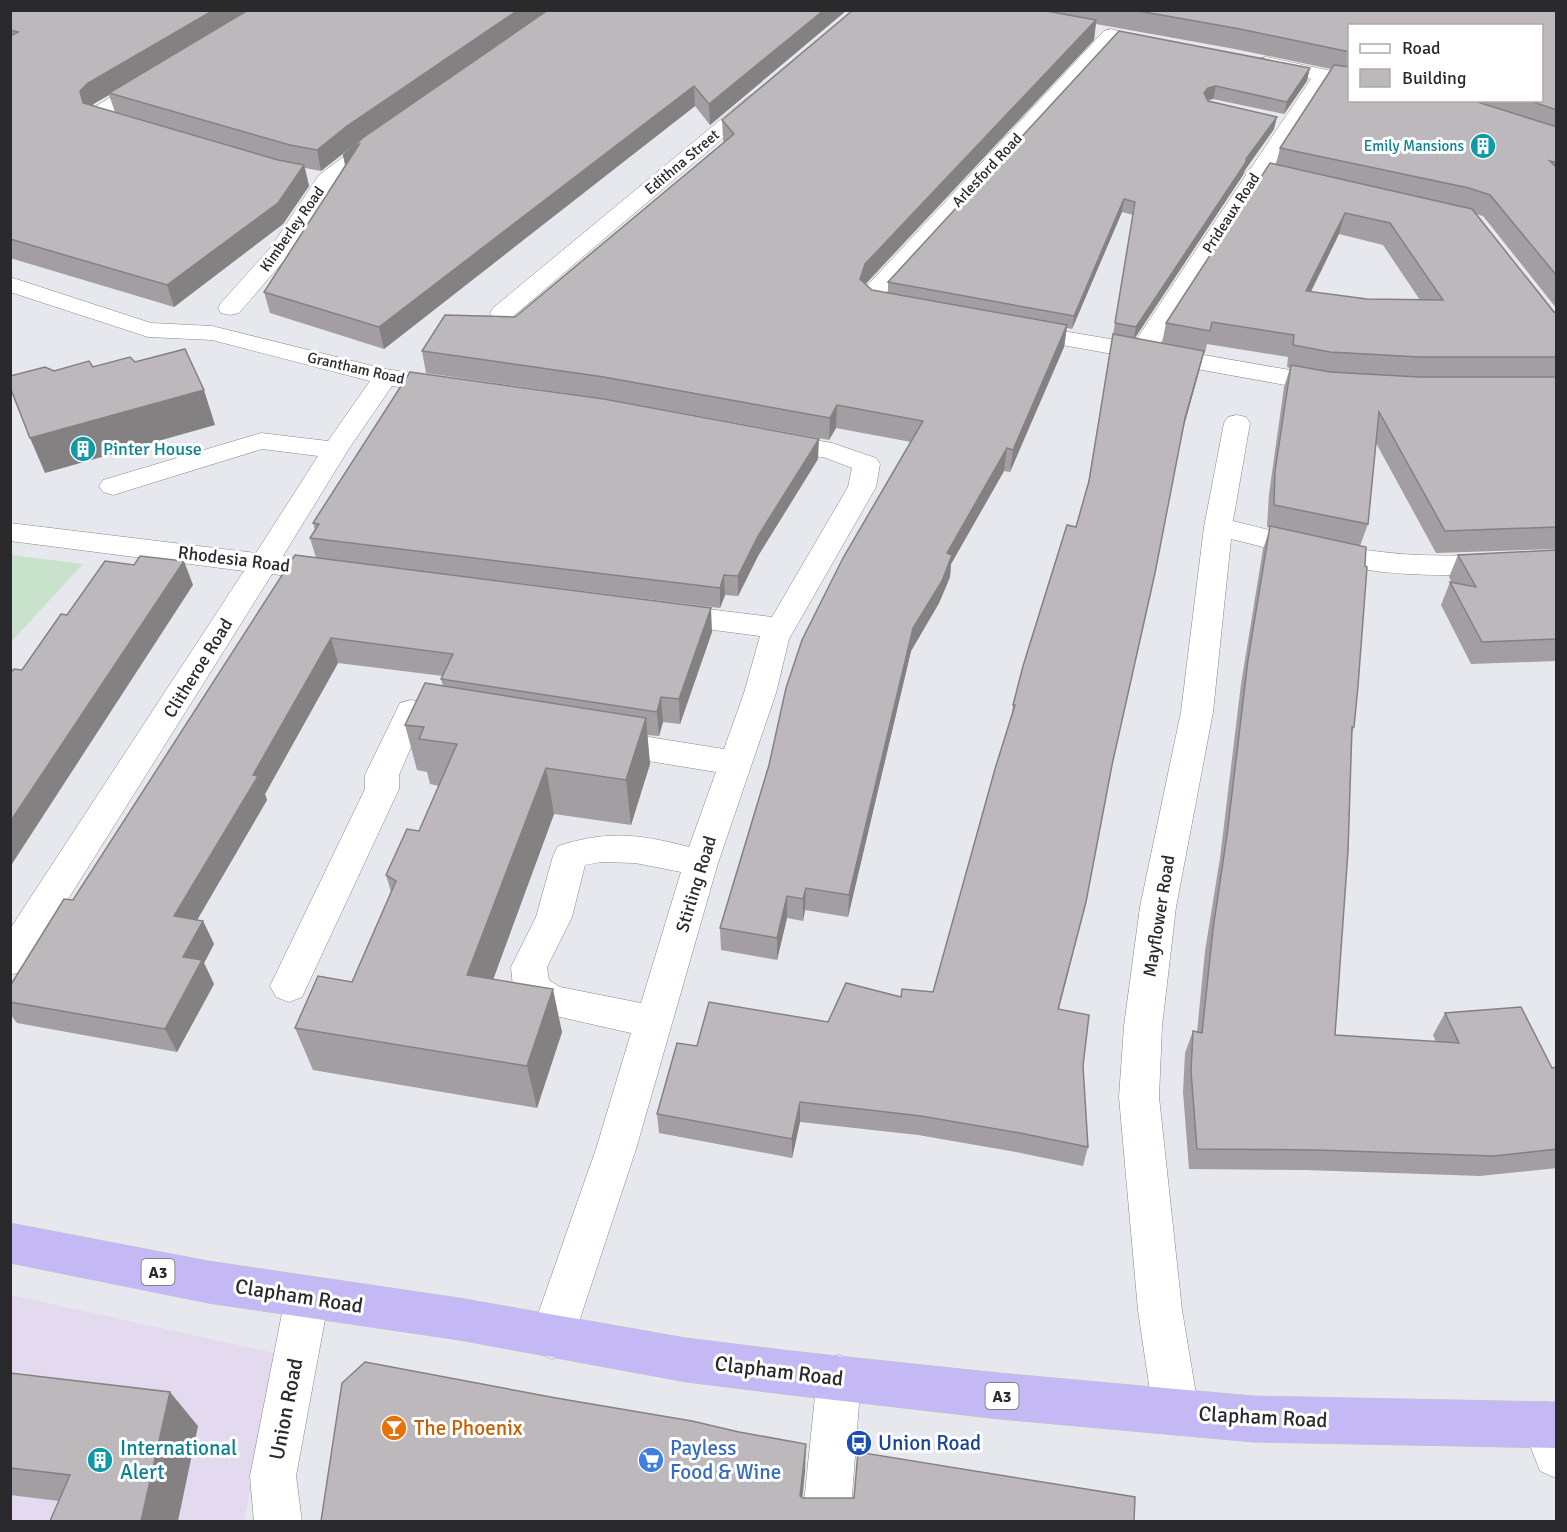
<svg xmlns="http://www.w3.org/2000/svg" width="1567" height="1532" viewBox="0 0 1567 1532" font-family="Signika,sans-serif">
<style>
.commercial{fill:#e3daef}
.green{fill:#c9e2cc}
.lines{fill:none;stroke-linecap:round;stroke-linejoin:round}
.minor-casing{stroke:#85878b;stroke-width:1}
.highway-casing{stroke:#c3c3c4;stroke-width:1}
.minor{fill:#fff;fill-rule:evenodd}
.highway{fill:#c5b9f5;fill-rule:evenodd}
.wall{fill:#a39ea1;fill-rule:evenodd}
.shaded-wall{fill:#848183}
.building{fill:#bdb8bb;stroke:#848183;stroke-width:1.5;fill-rule:evenodd}
.labels{text-anchor:middle;stroke-width:6;stroke-linejoin:round;paint-order:stroke}
.far-culture-label{font-size:15px;fill:#0d838f;stroke:#fff;text-anchor:end}
.far-street-label{font-size:15px;fill:#2a2a2c;stroke:#fff}
.shield{fill:#fff;stroke:#6a6a6b;stroke-width:1.5}
.shield-label{font-size:16px;font-weight:bold;fill:#2a2a2c}
.culture-label{font-size:18px;fill:#0d838f;stroke:#fff;text-anchor:start}
.street-label{font-size:18px;fill:#2a2a2c;stroke:#fff}
.near-street-label{font-size:21px;fill:#2a2a2c;stroke:#fff}
.near-food-label{font-size:21px;fill:#c56008;stroke:#fff;text-anchor:start}
.near-transit-label{font-size:21px;fill:#164399;stroke:#fff;text-anchor:start}
.near-culture-label{font-size:21px;fill:#0d838f;stroke:#fff;text-anchor:start}
.near-shop-label{font-size:21px;fill:#366cbe;stroke:#fff;text-anchor:start}
</style>
<rect width="100%" height="100%" fill="#e6e8ed"/>
<polygon class="commercial" points="11,1295 279,1354 244,1521 11,1522"/>
<polygon class="green" points="11,555 83,564 11,642 10,555"/>
<g class="lines">
<g class="minor-casing">
<g id="minor">
<path d="M1111,29L1118,31L1120,35L1118,39L886,293L888,299L917,305L920,310L917,315C899,320 872,314 861,299L866,287L1104,31Z"/>
<polygon points="1266,57 1350,75 1350,87 1328,82 1271,170 1315,178 1318,183 1315,188 1307,190 1264,181 1158,347 1330,377 1339,380 1343,385 1339,390 1330,393 1012,336 1009,331 1012,326 1021,324 1134,343 1246,175 1245,173 1251,168 1311,79 1259,67 1256,63 1259,59"/>
<path d="M151,75L158,77L161,81L158,85L110,114L138,125L141,129L138,133C123,137 105,127 91,121L88,117L91,109L144,77Z"/>
<polygon points="756,94 763,96 766,100 763,104 511,318 502,320 493,318 490,313 493,308 749,96"/>
<polygon points="382,132 389,134 392,138 389,142 335,184 287,257 239,313 230,315 221,313 218,308 221,303 271,247 319,175 375,134"/>
<polygon points="10,277 151,323 212,326 385,369 448,378 457,381 461,386 457,391 448,394 392,386 348,450 283,556 343,565 348,572 343,579 333,582 272,574 23,971 10,975 10,929 244,571 10,541 10,523 256,553 318,456 262,449 113,495 103,492 99,486 103,480 261,433 328,441 370,381 212,340 148,337 10,292"/>
<path d="M1237,415L1246,417L1250,423L1233,521C1282,533 1331,547 1382,552C1439,559 1498,554 1556,551V570C1499,574 1440,578 1383,572C1331,566 1281,551 1231,539L1213,712L1176,907L1162,1026L1159,1097L1182,1310L1199,1412L1192,1428L1176,1435L1160,1428L1153,1412L1138,1310L1119,1097L1124,1026L1140,907L1181,712L1204,527L1224,423L1228,417Z"/>
<path d="M774,433L832,443L876,458L880,464L876,487L789,639L776,693L718,863L636,1149L574,1337L568,1352L552,1359L536,1352L530,1337L596,1149L631,1033L538,1012L519,999L513,988L511,967L536,917L553,856L558,846C608,830 639,834 689,847L716,772L605,754L593,750L589,742L593,734L605,730L724,749L744,693L760,636L667,624L656,621L652,614L656,607L667,604L772,617L848,487L852,468L826,458L765,447L761,441L765,435ZM602,862L635,863L681,872L641,1003L560,987L549,980L547,967L572,917L585,865Z"/>
<polygon points="411,700 467,710 472,718 467,726 456,730 421,724 399,775 399,789 302,997 289,1002 276,997 270,986 365,789 365,775 400,703"/>
<polygon points="307,1277 322,1283 329,1298 296,1476 302,1522 254,1522 250,1476 285,1298 292,1283"/>
<polygon points="839,1355 855,1361 861,1377 850,1522 802,1522 817,1377 823,1361"/>
<polygon points="1545,1402 1556,1407 1556,1478 1540,1471 1522,1425 1529,1409"/>
</g>
</g>
<g class="highway-casing">
<polygon id="highway" points="10,1223 208,1261 459,1298 686,1338 791,1351 999,1373 1253,1396 1556,1402 1556,1448 1253,1442 999,1419 791,1395 686,1382 459,1340 208,1303 10,1263"/>
</g>
<use href="#minor" class="minor"/>
<use href="#highway" class="highway"/>
</g>
<g class="wall">
<path d="M10,10H847L710,125L695,106L384,349L270,313L264,292L345,166L343,155L361,140L321,171L305,168L309,186L283,224L174,307L10,258ZM109,95L115,112L92,105L95,103Z"/>
<path d="M853,10H1557V309L1483,216L1476,214L1554,312L1557,313V549L1436,553L1376,443L1368,524L1360,546L1354,727L1352,733L1335,1035L1436,1042L1433,1035L1445,1013L1552,1068L1557,1067V1168L1480,1176L1306,1170L1189,1169L1183,1092L1185,1053L1193,1031L1197,1032L1205,951L1220,858L1241,684L1263,549L1270,528L1267,527L1269,494L1284,387L1290,368L1287,367L1288,357L1207,344L1205,353H1204L1183,430L1112,765L1081,923L1059,1009L1083,1066L1088,1147L1083,1166L1016,1152L918,1135L800,1122L792,1158L659,1133L657,1114L697,1046L828,1022L901,997L933,992L1011,720L1013,705L1076,527L1088,484L1133,215L1122,212L1072,329L1067,328L1064,347L1010,472L1004,471L951,564L950,577L939,603L911,651L848,917L805,910L803,921L787,918L777,960L721,950L720,928L911,442L836,428L829,440L606,399L426,373L422,351L515,317L724,143L723,140L722,120ZM1096,24L1235,49L1331,69L1280,148L1276,164L1166,323L1162,343L1134,338L1243,175L1245,170L1274,129L1208,100L1213,99L1284,114L1307,81L1119,31L888,282V293L872,290L866,284L1094,40ZM1350,26L1542,100H1350ZM1339,234L1383,245L1420,300L1367,299L1311,292Z"/>
<polygon points="818,459 758,556 738,596 725,595 720,608 316,558 310,538 315,530 313,523"/>
<polygon points="1557,550 1557,661 1471,664 1441,605 1450,582 1452,583 1449,577 1458,555"/>
<polygon points="295,555 712,632 680,724 663,722 659,736 647,735 650,764 631,825 554,814 493,979 562,1032 537,1108 313,1070 295,1028 352,982 391,892 386,875 419,831 439,786 430,784 427,772 417,770 405,725 443,686 441,679 443,676 338,663 265,794 267,800 197,920 203,921 214,944 204,963 214,984 177,1052 17,1023 10,1014 10,986 73,900"/>
<polygon points="10,1373 198,1426 59,1501 10,1495"/>
</g>
<g class="shaded-wall">
<polygon points="214,10 253,10 109,93 109,95 95,103 86,111 80,91 88,83"/>
<polygon points="518,10 548,10 352,146 321,171 317,150 347,126"/>
<polygon points="824,10 847,10 710,125 709,104"/>
<polygon points="1096,20 1094,40 864,285 860,279 865,264"/>
<polygon points="1310,68 1307,81 1284,114 1287,102"/>
<polygon points="694,86 695,106 384,349 379,327"/>
<polygon points="1216,86 1213,99 1205,101 1204,93 1208,88"/>
<polygon points="1277,117 1274,129 1245,170 1243,175 1133,341 1136,327 1246,159"/>
<polygon points="360,143 348,176 343,155"/>
<polygon points="304,165 309,186 283,224 174,307 167,285"/>
<polygon points="1124,199 1122,212 1072,329 1074,316"/>
<polygon points="1345,213 1339,234 1300,313 1306,291"/>
<polygon points="1067,325 1064,347 1010,472 1013,450"/>
<polygon points="1204,351 1199,372 1180,439 1185,418"/>
<polygon points="204,390 215,425 45,473 30,438"/>
<polygon points="837,405 836,428 829,440 830,418"/>
<polygon points="819,439 818,459 758,556 738,596 738,576 758,536"/>
<polygon points="1007,448 1004,471 951,564 950,577 939,603 911,651 848,917 849,895 913,628 947,553"/>
<polygon points="184,561 193,585 10,867 10,822"/>
<polygon points="724,575 725,595 720,608 720,588"/>
<polygon points="711,608 712,632 680,724 679,699"/>
<polygon points="331,638 338,663 265,794 267,800 186,939 174,916 253,775"/>
<polygon points="661,697 663,722 659,736 657,712"/>
<polygon points="646,718 650,764 631,825 626,780"/>
<polygon points="546,768 554,814 479,1018 467,975"/>
<polygon points="806,888 805,910 803,921 803,899"/>
<polygon points="787,896 787,918 777,960 777,938"/>
<polygon points="203,921 214,944 204,963 214,984 177,1052 165,1029 183,957"/>
<polygon points="553,989 562,1032 537,1108 527,1066"/>
<polygon points="800,1102 800,1122 792,1158 792,1139"/>
<polygon points="170,1392 198,1426 178,1521 141,1521"/>
<polygon points="806,1444 805,1472 800,1521 800,1496"/>
</g>
<g class="building">
<polygon points="10,10 214,10 88,83 80,91 83,103 278,160 304,165 278,203 167,285 10,239 10,36 18,32 10,30"/>
<polygon points="248,10 518,10 347,126 317,150 290,145 109,93"/>
<polygon points="548,10 824,10 709,104 694,86 379,327 264,292 360,143 343,155 364,137"/>
<polygon points="853,10 1041,10 1096,20 865,264 860,279 872,290 1067,325 1013,450 1007,448 947,553 952,555 942,581 913,628 849,895 806,888 803,899 787,896 777,938 720,928 769,765 786,688 802,640 843,558 923,421 837,405 830,418 604,377 422,351 445,315 515,317 734,134 722,120"/>
<polygon points="1133,10 1557,10 1557,110 1527,100 1542,100 1542,26 1350,26 1350,52 1240,29"/>
<polygon points="1119,31 1310,68 1287,102 1216,86 1208,88 1204,93 1208,101 1277,117 1246,159 1246,162 1136,327 1115,323 1135,202 1124,199 1074,316 888,282"/>
<polygon points="1334,65 1350,67 1350,100 1471,100 1557,127 1557,163 1550,161 1557,168 1557,276 1490,195 1469,188 1280,148"/>
<path d="M1270,163L1472,209L1554,312L1557,313V357H1419L1330,352L1293,345L1294,335L1212,322L1210,331L1166,323ZM1345,213L1390,223L1443,300L1367,299L1306,291Z"/>
<polygon points="1113,334 1204,351 1185,418 1155,573 1112,765 1086,902 1058,1009 1089,1015 1083,1066 1088,1147 1020,1133 921,1116 800,1102 792,1139 657,1114 677,1043 697,1046 709,1002 828,1022 846,983 901,997 902,989 933,992 995,769 1015,705 1013,705 1023,666 1067,525 1076,527 1089,481"/>
<polygon points="185,349 204,390 30,438 10,387 10,376 45,367 54,371 89,361 93,367 130,357 135,362"/>
<polygon points="1291,365 1330,372 1419,377 1557,377 1557,527 1445,531 1379,412 1368,524 1274,505 1275,471"/>
<polygon points="410,372 604,399 819,439 758,536 738,576 724,575 720,588 310,538 319,524 313,523"/>
<polygon points="1270,526 1366,547 1365,566 1367,567 1358,686 1354,727 1352,727 1348,851 1335,1035 1459,1043 1445,1013 1521,1007 1552,1068 1557,1067 1557,1149 1494,1156 1317,1150 1197,1149 1191,1071 1193,1031 1202,1033 1213,929 1227,835 1248,660"/>
<polygon points="1557,550 1557,639 1482,642 1450,582 1476,587 1458,555"/>
<polygon points="295,555 711,608 679,699 661,697 657,712 441,679 453,654 331,638 253,775 258,776 174,916 203,921 183,957 202,960 165,1029 10,1002 10,986 64,899 73,900"/>
<polygon points="140,556 184,561 10,822 10,673 14,669 22,670 61,614 67,615 105,561 134,565"/>
<polygon points="425,683 646,718 626,780 546,768 467,975 553,989 527,1066 295,1028 318,976 352,982 396,881 386,875 407,829 419,831 457,744 419,739 424,727 405,725"/>
<polygon points="365,1362 556,1398 692,1421 739,1432 806,1444 800,1496 803,1498 854,1498 858,1452 1135,1497 1134,1521 321,1521 342,1383"/>
<polygon points="10,1373 170,1392 141,1521 50,1521 70,1475 10,1468"/>
</g>
<defs>
<g id="building-disc" transform="scale(1.35)"><circle r="9.5" fill="#0f9aa8" stroke="#fff"/><path d="M-4-6H4V6H1V3H-1V6H-4ZM-2.5-4.3h1.7v1.8h-1.7ZM.8-4.3h1.7v1.8H.8ZM-2.5-1h1.7V.8h-1.7ZM.8-1h1.7V.8H.8Z" fill="#fff"/></g>
<g id="bar-disc" transform="scale(1.35)"><circle r="9.5" fill="#e8710a" stroke="#fff"/><path d="M-6-5H6L.8 .8V4.5H3.5V6h-7V4.5H-.8V.8Z" fill="#fff"/></g>
<g id="bus-disc" transform="scale(1.35)"><circle r="9.5" fill="#1a4fb4" stroke="#fff"/><path d="M-5-6H5V4H4V6H2V4H-2V6H-4V4H-5ZM-3.5-4V0h7V-4ZM-3.5 1.2v1.5H-2V1.2ZM2 1.2v1.5H3.5V1.2Z" fill="#fff"/></g>
<g id="supermarket-disc" transform="scale(1.35)"><circle r="9.5" fill="#3f7fe0" stroke="#fff"/><path d="M-6-5.5h2.5l.6 2H6L4.5 2H-2.5L-4.4-4H-6ZM-1.5 3.2a1.3 1.3 0 1 0 .1 0ZM3 3.2a1.3 1.3 0 1 0 .1 0Z" fill="#fff"/></g>
</defs>
<g fill-rule="evenodd">
<use href="#building-disc" x="1483" y="146"/>
<use href="#building-disc" x="83" y="449"/>
<use href="#bar-disc" x="394" y="1428"/>
<use href="#bus-disc" x="859" y="1443"/>
<use href="#building-disc" x="100" y="1460"/>
<use href="#supermarket-disc" x="651" y="1460"/>
</g>
<g class="labels">
<g class="far-culture-label">
<text x="1464" y="151">Emily Mansions</text>
</g>
<g class="far-street-label">
<text transform="translate(682 162) rotate(-40)" y="5">Edithna Street</text>
<text transform="translate(987 170) rotate(-47)" y="5">Arlesford Road</text>
<text transform="translate(1231 213) rotate(-57)" y="5">Prideaux Road</text>
<text transform="translate(292 229) rotate(-55)" y="5">Kimberley Road</text>
<text transform="translate(356 368) rotate(13)" y="5">Grantham Road</text>
</g>
<g class="shield">
<rect x="141.5" y="1259" width="33" height="26" rx="4.5"/>
<rect x="985.5" y="1383" width="33" height="26" rx="4.5"/>
</g>
<g class="shield-label">
<text x="158" y="1278">A3</text>
<text x="1002" y="1402">A3</text>
</g>
<g class="culture-label">
<text x="103" y="455">Pinter House</text>
</g>
<g class="street-label">
<text transform="translate(234 559) rotate(7)" y="6">Rhodesia Road</text>
<text transform="translate(198 668) rotate(-58)" y="6">Clitheroe Road</text>
<text transform="translate(696 884) rotate(-73)" y="6">Stirling Road</text>
<text transform="translate(1159 916) rotate(-81)" y="6">Mayflower Road</text>
</g>
<g class="near-street-label">
<text transform="translate(299 1296) rotate(9)" y="7">Clapham Road</text>
<text transform="translate(779 1371) rotate(7)" y="7">Clapham Road</text>
<text transform="translate(286 1409) rotate(-79)" y="7">Union Road</text>
<text transform="translate(1263 1417) rotate(3)" y="7">Clapham Road</text>
</g>
<g class="near-food-label">
<text x="414" y="1435">The Phoenix</text>
</g>
<g class="near-transit-label">
<text x="878" y="1450">Union Road</text>
</g>
<g class="near-culture-label">
<text x="120" y="1455">International<tspan x="120" dy="24">Alert</tspan></text>
</g>
<g class="near-shop-label">
<text x="670" y="1455">Payless<tspan x="670" dy="24">Food &amp; Wine</tspan></text>
</g>
</g>
<rect width="1567" height="1532" fill="none" stroke="#2a2a2c" stroke-width="24"/>
<rect x="1348" y="24" width="195" height="78" fill="#ffffff" stroke="#aaaaab" stroke-width="1.5"/>
<rect x="1360" y="44" width="30" height="9" fill="#ffffff" stroke="#aaaaab" stroke-width="1.5"/>
<text x="1402" y="54" font-size="18" fill="#2a2a2c">Road</text>
<rect x="1360" y="69" width="30" height="18" fill="#bdb8bb" stroke="#aaaaab" stroke-width="1.5"/>
<text x="1402" y="84" font-size="18" fill="#2a2a2c">Building</text>
</svg>
